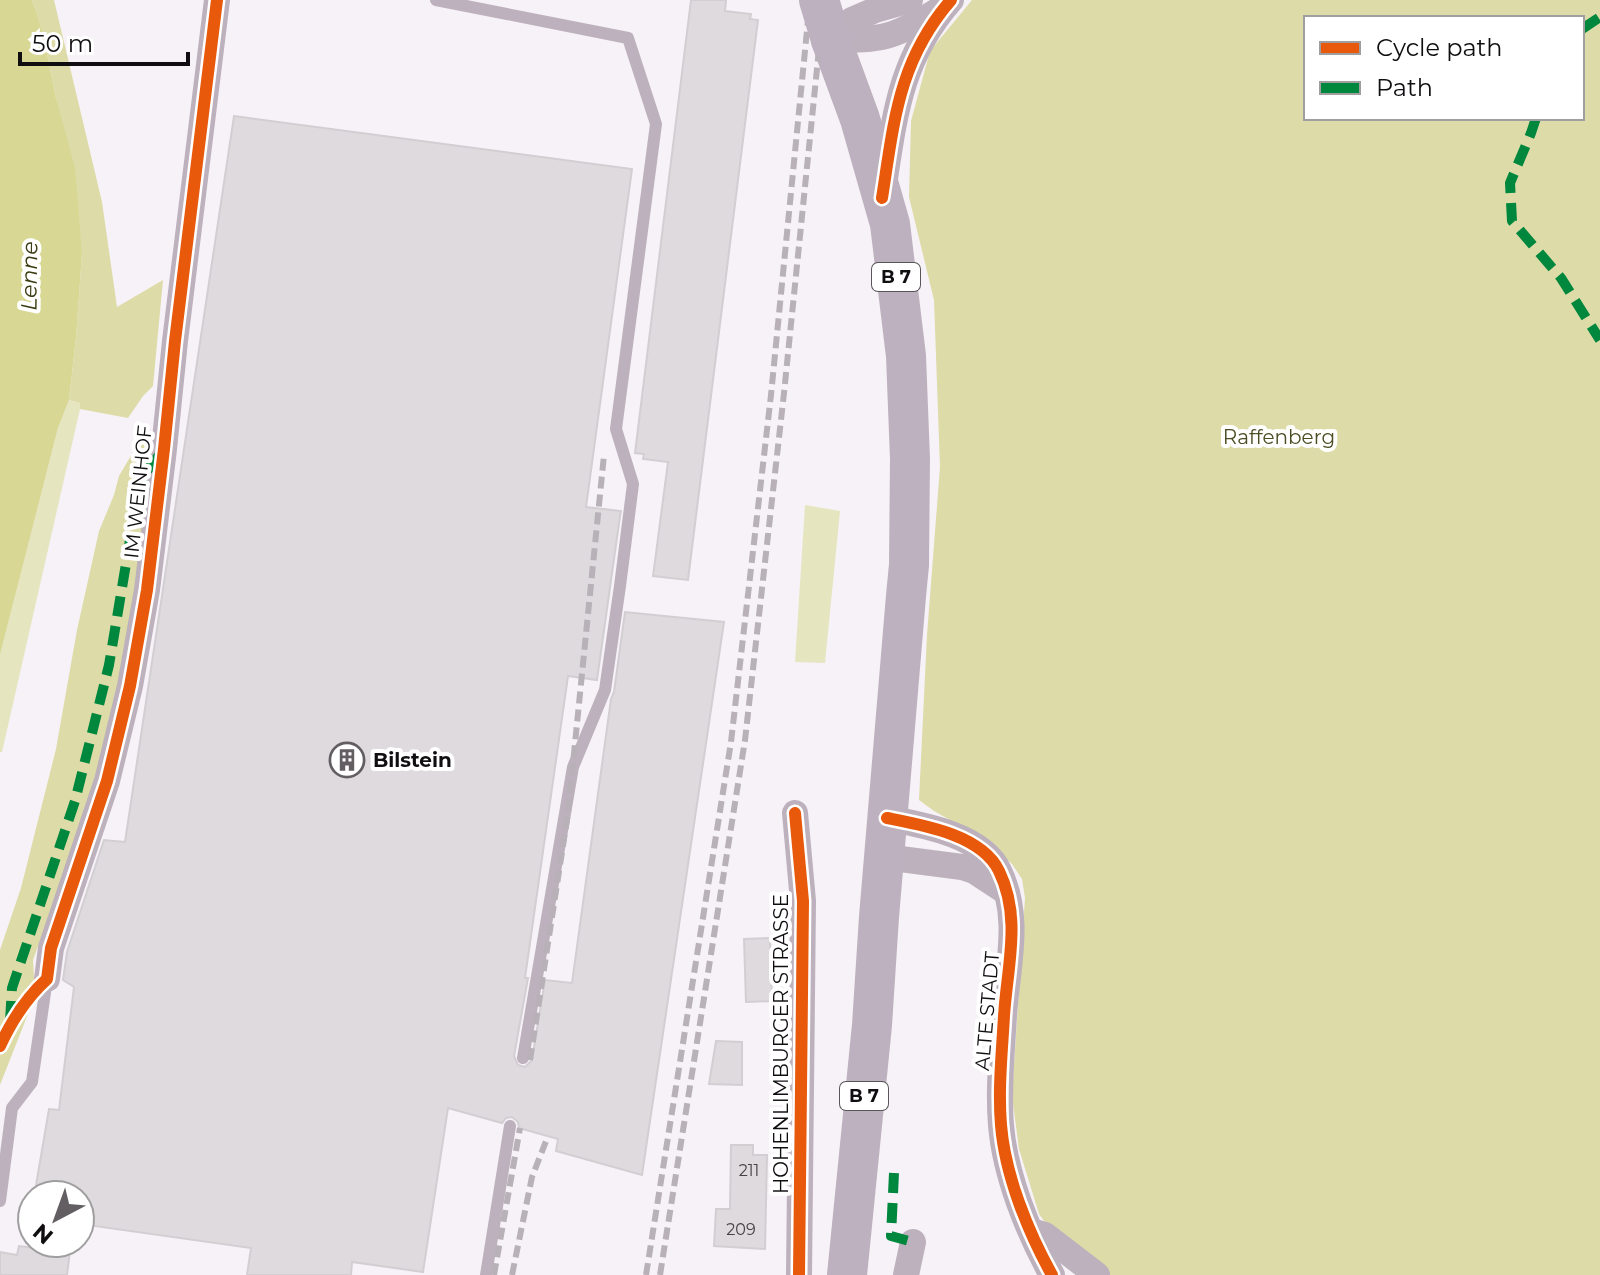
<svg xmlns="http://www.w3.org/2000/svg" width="1600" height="1275" viewBox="0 0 1600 1275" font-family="Montserrat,sans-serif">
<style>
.green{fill:#e5e5c0}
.forest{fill:#dddba7;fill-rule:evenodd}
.water{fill:#d8d894}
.building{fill:#dedade;stroke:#d2ced2;stroke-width:2}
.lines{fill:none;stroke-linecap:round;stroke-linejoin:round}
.lane{stroke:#bcb1bc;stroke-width:12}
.street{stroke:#bcb1bc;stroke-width:26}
.primary{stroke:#beb1bf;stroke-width:40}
.rail{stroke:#b8b1b8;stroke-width:6;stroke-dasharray:12 6;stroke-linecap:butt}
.primary-bridge{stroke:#beb1bf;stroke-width:40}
.quiet{stroke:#00873e;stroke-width:10;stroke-dasharray:20 10;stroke-linecap:butt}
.cycleway-casing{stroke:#fff;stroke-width:17}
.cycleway{stroke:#e8590c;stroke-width:12}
.labels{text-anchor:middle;stroke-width:8;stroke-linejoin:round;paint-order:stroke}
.number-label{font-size:16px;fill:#454245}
.shield{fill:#fff;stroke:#585658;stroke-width:2}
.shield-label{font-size:18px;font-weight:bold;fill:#110e11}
.park-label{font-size:20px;fill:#4b4c22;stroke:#fff}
.street-label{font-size:20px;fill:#110e11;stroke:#fff}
.poi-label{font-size:20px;font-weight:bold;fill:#110e11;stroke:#fff;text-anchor:start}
.water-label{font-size:22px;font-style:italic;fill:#3b3b11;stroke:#fff}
</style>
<rect width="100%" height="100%" fill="#f7f2f7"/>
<g class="green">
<polygon points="69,400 80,403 80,409 2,752 0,752 0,655 58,428"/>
<polygon points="805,505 840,511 825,663 795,662"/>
</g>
<g class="forest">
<polygon points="32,0 54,0 102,202 117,307 163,280 153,386 143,396 128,418 80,409 80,403 69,400 76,338 82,254 56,98 42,29"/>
<path d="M972,0H1600V1275H1109L1053,1233L1039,1214L1019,1149L1012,1096L1025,898L1022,879L1012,864L982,838L934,811L919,800L927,635L940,467L934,300L909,197L911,121L930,51ZM1306,18H1582V118H1306Z"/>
<polygon points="160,432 124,669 104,748 69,862 33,960 35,996 0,1085 0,950 21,888 56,749 77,630 99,531 114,495 119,476 136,447"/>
</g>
<polygon class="water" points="0,0 32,0 42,29 56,98 75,168 82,254 76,338 69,400 58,428 0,655"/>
<g class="building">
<polygon points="691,0 726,0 725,11 751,14 750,19 758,20 688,580 653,576 668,462 643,459 644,454 635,453"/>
<polygon points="234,116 632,169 586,507 621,511 620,516 597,680 568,676 525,978 528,978 514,1056 518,1065 525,1067 532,1060 545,980 572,983 611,699 614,692 625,612 724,622 642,1175 556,1151 558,1139 519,1128 518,1122 512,1117 506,1118 502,1123 448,1108 423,1272 352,1262 351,1275 247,1275 251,1248 80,1224 80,1195 43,1195 35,1191 49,1109 59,1110 74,987 63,980 67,952 104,840 125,842"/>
<polygon points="770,938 772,1001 746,1002 744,939"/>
<polygon points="716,1041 742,1042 742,1085 709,1084"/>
<polygon points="731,1145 753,1145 753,1155 767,1155 765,1249 714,1246 716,1209 730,1209"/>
<polygon points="37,1243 71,1243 67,1275 0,1275 0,1252 17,1255 19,1246 36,1248"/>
</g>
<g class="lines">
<g class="lane">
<polyline points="436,0 628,38 656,124 616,429 633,484 620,586 605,690 573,767 523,1058"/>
<polyline points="0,1201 12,1108 32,1082 47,979"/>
<polyline points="486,1275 510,1126"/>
</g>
<g class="street">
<path d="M831,40C882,40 894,38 937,11"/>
<polyline points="831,40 852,20 875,10 910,0"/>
<path d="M884,185C895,113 901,57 951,0"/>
<polyline points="795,813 803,901 799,1275"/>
<path d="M887,818C923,825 982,835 999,871C1022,918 1007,967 1004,1016C1002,1052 998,1089 1001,1125C1005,1175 1028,1232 1052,1275"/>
<polyline points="885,857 962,867 974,871 1006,892"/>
<polyline points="47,979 51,948 107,781 130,686 147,590 164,449 175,341 217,0"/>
<polyline points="1031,1231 1045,1235 1097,1275"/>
<polyline points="906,1275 913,1242"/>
</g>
<polyline class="primary" points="831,40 860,119 890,224 906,356 910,459 909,565 906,596 879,917 872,1025 847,1275"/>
<g class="rail">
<polyline points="530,1060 568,813 604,455"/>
<polyline points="494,1275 520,1128"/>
<polyline points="512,1275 532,1177 548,1136"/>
<polyline points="646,1275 731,742 771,395 810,0"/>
<polyline points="660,1275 745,740 784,393 824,0"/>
</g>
<polyline class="primary-bridge" points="819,0 831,40"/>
<g class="quiet">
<polyline points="1582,29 1600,17"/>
<polyline points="1536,118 1531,133 1510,183 1512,221 1561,278 1600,340"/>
<polyline points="10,1021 12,988 75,801 109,665 130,540 143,476 161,453"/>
<polyline points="894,1173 891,1236 913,1242"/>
</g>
<g class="cycleway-casing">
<g id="cycleway">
<path d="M882,198C894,122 898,61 951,0"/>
<polyline points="795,813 803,901 799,1275"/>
<path d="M887,818C923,825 982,835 999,871C1022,918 1007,967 1004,1016C1002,1052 998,1089 1001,1125C1005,1175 1028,1232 1052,1275"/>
<path d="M0,1046C12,1020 26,998 47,979L51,948L107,781L130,686L147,590L164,449L175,341L217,0"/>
</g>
</g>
<use href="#cycleway" class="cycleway"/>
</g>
<defs>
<g id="building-ring" transform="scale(1.8)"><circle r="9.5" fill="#fff" stroke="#625e62" stroke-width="1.5"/><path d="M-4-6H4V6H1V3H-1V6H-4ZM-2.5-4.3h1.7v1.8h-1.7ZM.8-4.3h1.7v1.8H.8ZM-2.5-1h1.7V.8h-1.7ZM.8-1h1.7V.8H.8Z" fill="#625e62"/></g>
</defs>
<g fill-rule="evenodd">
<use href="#building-ring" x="347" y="760"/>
</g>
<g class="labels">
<g class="number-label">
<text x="749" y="1176">211</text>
<text x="741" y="1235">209</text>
</g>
<g class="shield">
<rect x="872" y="263" width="48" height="28" rx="6"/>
<rect x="840" y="1082" width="48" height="28" rx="6"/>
</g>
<g class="shield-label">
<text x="896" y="283">B 7</text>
<text x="864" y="1102">B 7</text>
</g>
<g class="park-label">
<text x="1279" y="444">Raffenberg</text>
</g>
<g class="street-label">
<text transform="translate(138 492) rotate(-84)" y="7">IM WEINHOF</text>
<text transform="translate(987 1011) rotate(-85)" y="7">ALTE STADT</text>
<text transform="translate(781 1044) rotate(-90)" y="7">HOHENLIMBURGER STRASSE</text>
</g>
<g class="poi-label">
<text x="373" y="767">Bilstein</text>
</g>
<g class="water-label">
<text transform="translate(29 276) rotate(-89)" y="8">Lenne</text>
</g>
</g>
<rect x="1304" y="16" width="280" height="104" fill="#ffffff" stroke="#a09fa0" stroke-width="2"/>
<rect x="1320" y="42" width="40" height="12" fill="#e8590c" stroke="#a09fa0" stroke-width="2"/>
<text x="1376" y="56" font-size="24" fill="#110e11">Cycle path</text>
<rect x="1320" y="82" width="40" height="12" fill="#00873e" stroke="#a09fa0" stroke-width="2"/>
<text x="1376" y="96" font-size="24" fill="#110e11">Path</text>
<g transform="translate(56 1219) rotate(221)"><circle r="38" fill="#ffffff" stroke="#a09fa0" stroke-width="2"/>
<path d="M0-6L14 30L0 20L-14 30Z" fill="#625e62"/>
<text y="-12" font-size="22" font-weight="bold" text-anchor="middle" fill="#110e11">N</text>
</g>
<path d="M20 52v12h168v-12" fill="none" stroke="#110e11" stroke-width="4"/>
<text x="32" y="52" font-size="24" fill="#110e11" stroke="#ffffff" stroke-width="6" paint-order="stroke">50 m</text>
</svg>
